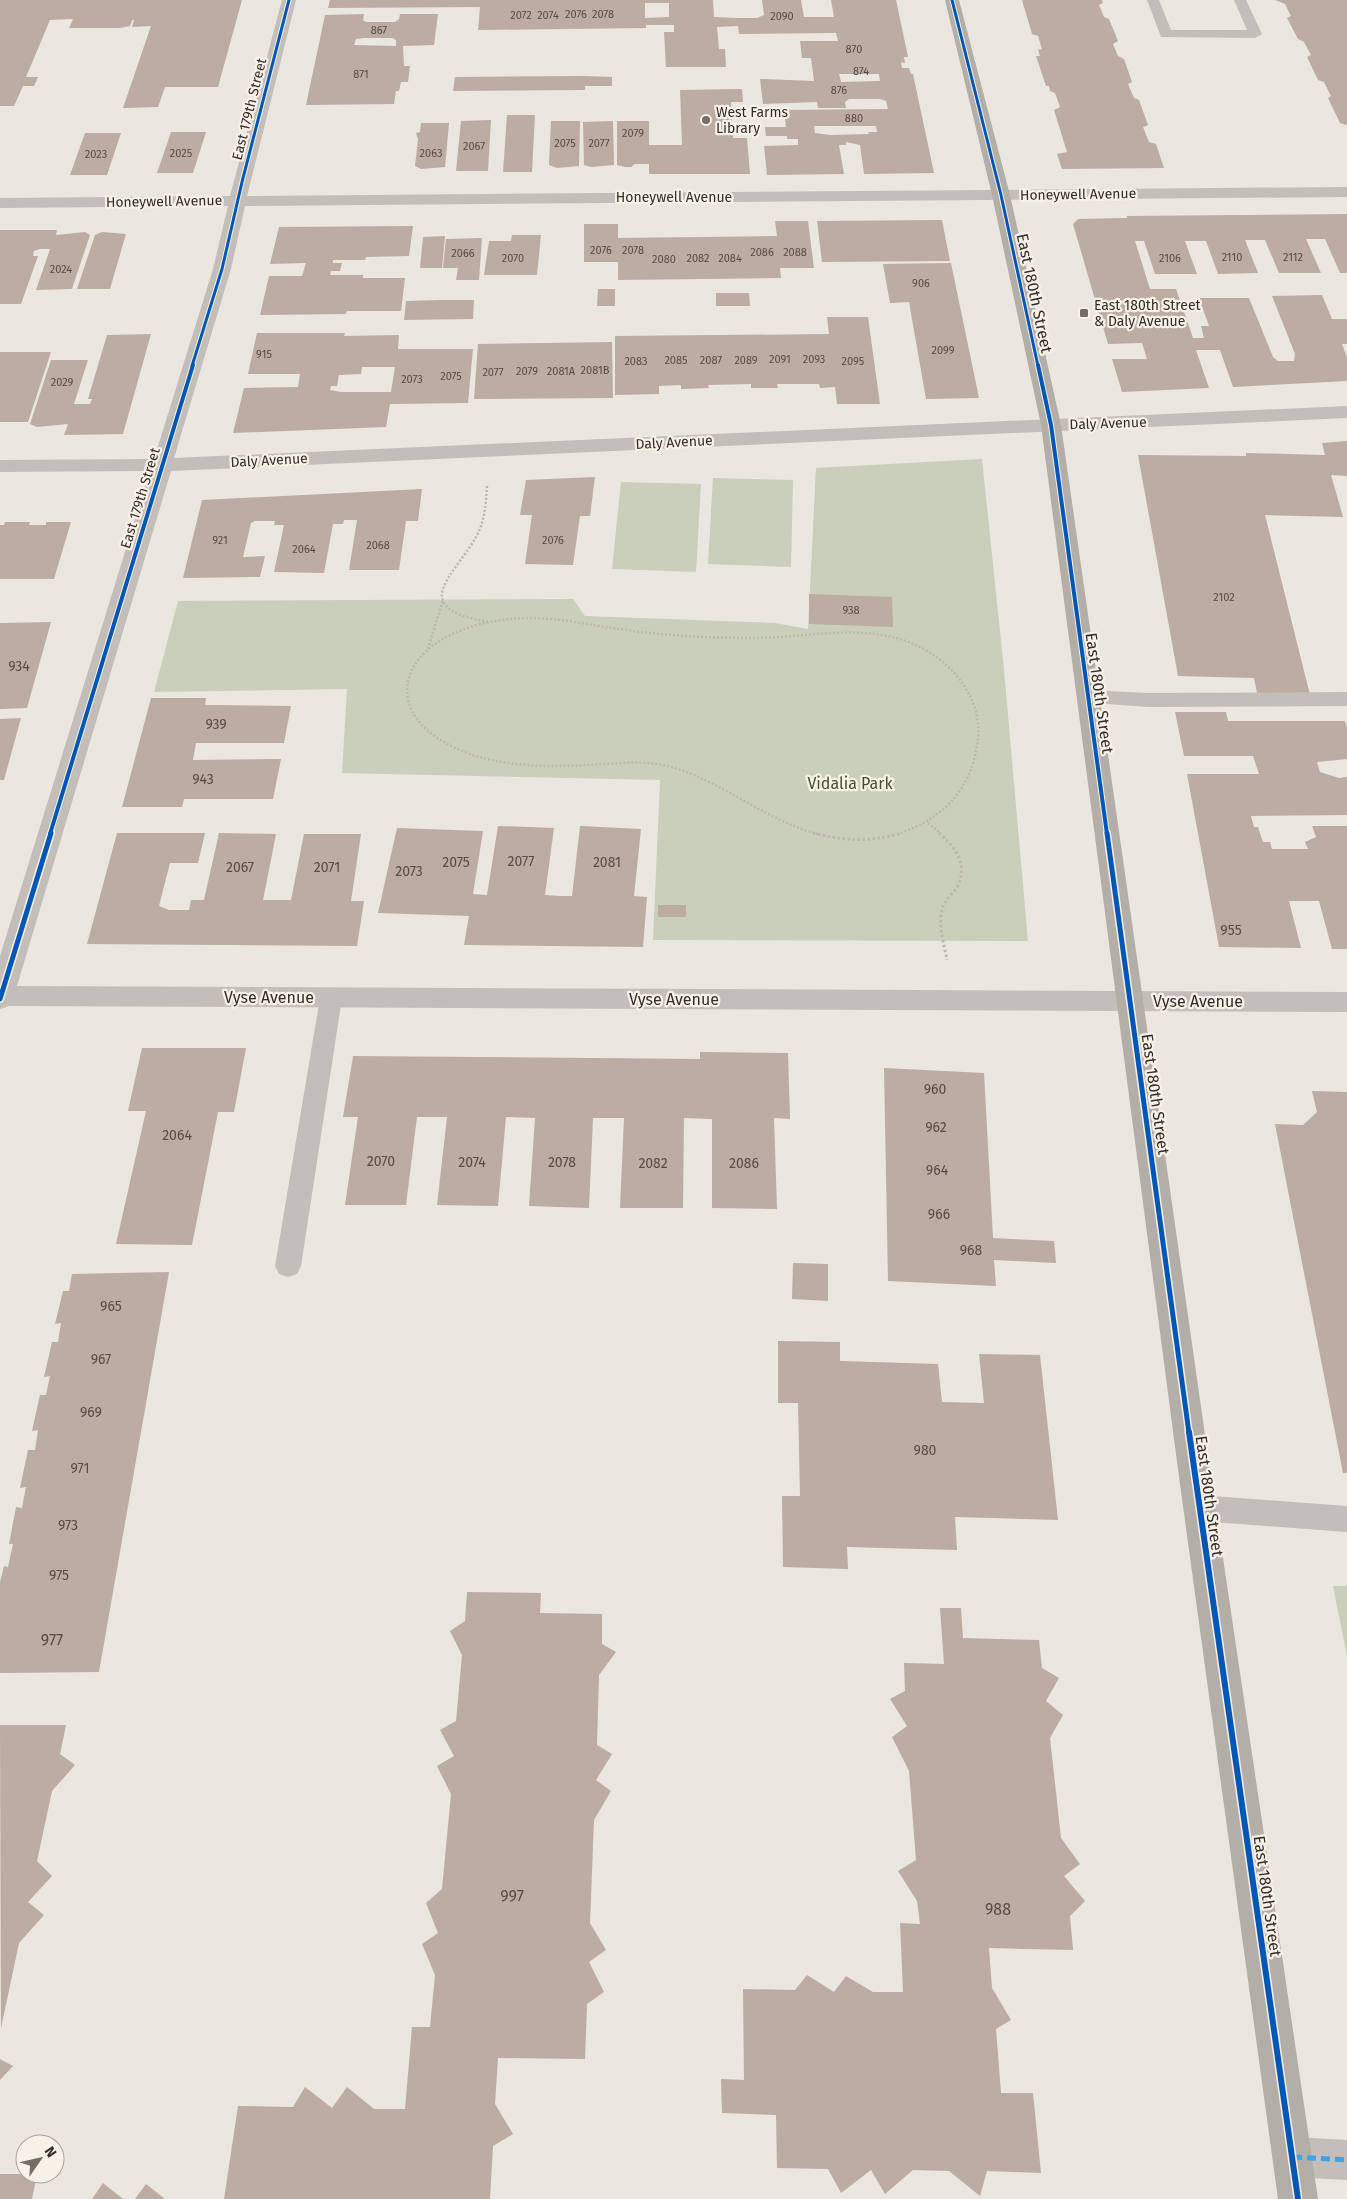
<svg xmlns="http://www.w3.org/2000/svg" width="1347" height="2199" viewBox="0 0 1347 2199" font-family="'Fira Sans',sans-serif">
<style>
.green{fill:#cacfbb}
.building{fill:#bdaca2;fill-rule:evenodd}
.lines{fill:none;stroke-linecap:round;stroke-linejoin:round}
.path-far1{stroke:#bcb7b1;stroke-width:2.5;stroke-dasharray:2 2;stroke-linecap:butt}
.path{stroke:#bcb7b1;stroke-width:3;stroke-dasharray:2.5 2.5;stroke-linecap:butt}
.lane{fill:#c3beb9;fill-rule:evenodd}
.street{fill:#c3beb9;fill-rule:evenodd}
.secondary{fill:#b4aea9;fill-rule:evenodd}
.quiet{stroke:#3ea3eb;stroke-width:5;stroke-dasharray:9 5;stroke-linecap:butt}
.cycleway-far3-casing{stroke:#f8f1e7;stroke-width:5}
.cycleway-far2-casing{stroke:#f8f1e7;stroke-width:6}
.cycleway-far1-casing{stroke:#f8f1e7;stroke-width:8}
.cycleway-casing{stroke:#f8f1e7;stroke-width:9}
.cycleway-far3{stroke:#0057b8;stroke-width:3}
.cycleway-far2{stroke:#0057b8;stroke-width:4}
.cycleway-far1{stroke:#0057b8;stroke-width:5}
.cycleway{stroke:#0057b8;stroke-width:6}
.poi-dot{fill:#746d68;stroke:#f8f1e7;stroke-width:2}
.labels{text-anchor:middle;stroke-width:4.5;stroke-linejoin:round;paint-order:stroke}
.far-number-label{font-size:11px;fill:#564c46}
.far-street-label{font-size:14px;fill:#342c27;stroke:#f8f1e7}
.far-poi-label{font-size:14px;fill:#342c27;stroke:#f8f1e7;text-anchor:start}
.number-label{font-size:14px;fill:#564c46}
.street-label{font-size:16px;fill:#342c27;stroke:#f8f1e7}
.park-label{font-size:16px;fill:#41502d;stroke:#f8f1e7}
.near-number-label{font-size:16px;fill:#564c46}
</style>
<rect width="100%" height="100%" fill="#eae6e0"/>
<g class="green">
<polygon points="982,459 1004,670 1028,941 653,940 660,780 342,773 347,689 154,692 178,601 573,599 585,616 775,623 808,629 816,468"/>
<polygon points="713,478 793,480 791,567 708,564"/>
<polygon points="621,482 701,484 696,572 612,569"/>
<polygon points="1333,1586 1347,1586 1347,1656"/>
</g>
<g class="building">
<polygon points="0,0 242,0 218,87 165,87 158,107 123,108 151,26 132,27 134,20 132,20 130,26 120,28 69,28 73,19 50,20 26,77 38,77 34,86 23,86 14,106 0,106"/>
<path d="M330,0H713L714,17L737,18H757L764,15L762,0H801L804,17H834L831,0H896L908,57H904L905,63L901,62L902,68H909L911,74H913L934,173L864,174L860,145L846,142V145H839L844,174L767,175L764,146L798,145V139H787V136H766L765,127H786L784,110L888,109L886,101L880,99H849L845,102L846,108H818L817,102L763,104L760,79L814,81L811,58H802L800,41H838L836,33L739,34L738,26L717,27L719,49H725L726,67H666L664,32H674V25H646V28L478,30L480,7L328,8ZM645,3H669V17L645,18ZM839,74H879L880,81L841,82ZM814,126H876L877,132H868L869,134L830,135L815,133Z"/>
<polygon points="1022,0 1102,0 1103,3 1099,5 1104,17 1109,19 1118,41 1113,44 1118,56 1124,59 1132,82 1128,84 1134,98 1139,100 1148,125 1143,127 1149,142 1156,144 1164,168 1062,169 1057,154 1067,152 1054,110 1060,107 1055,93 1050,91 1049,86 1046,86 1036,56 1040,56 1038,50 1042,49 1038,36 1032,34"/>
<polygon points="1275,0 1347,0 1347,125 1340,123 1328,98 1331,96 1324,82 1318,80 1307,57 1311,55 1304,42 1298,39 1287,18 1291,16 1285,4"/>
<path d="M364,14L363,20L366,22H395L399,19L400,14H438L434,45L403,46L404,66H410L408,82H401L399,91H396L394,104L306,105L325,15ZM364,38H393L396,40V46L354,45L356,39Z"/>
<polygon points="585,76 612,77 612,86 585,86 585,90 453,91 455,77"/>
<polygon points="742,89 743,102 731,102 733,138 747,138 750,174 649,174 649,164 635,164 631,167 625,167 617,165 617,121 649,121 649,145 682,145 680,90"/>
<polygon points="507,115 535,115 532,172 503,172"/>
<polygon points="491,120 488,171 456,171 461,121"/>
<polygon points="551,121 580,121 579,166 557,168 549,165"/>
<polygon points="613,121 614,165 591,167 584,165 583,122"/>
<polygon points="421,123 449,123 445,167 421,169 415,166 418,139 416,133 420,132"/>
<polygon points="171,132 206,132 193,173 157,173"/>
<polygon points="85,133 121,133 107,175 70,175"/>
<polygon points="1347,214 1347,273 1340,273 1325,239 1306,239 1321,273 1279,273 1265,240 1245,240 1258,273 1218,274 1206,241 1185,241 1197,274 1155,274 1144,241 1135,241 1150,289 1176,289 1193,338 1204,338 1201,326 1209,326 1199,298 1249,298 1273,357 1278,361 1294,361 1295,354 1272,296 1322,295 1332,319 1347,319 1347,344 1342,344 1347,357 1347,381 1233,387 1220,350 1196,350 1209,388 1122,392 1112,359 1147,359 1142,343 1108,344 1073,224 1078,219 1127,218 1127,216"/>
<polygon points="942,220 950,261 822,262 817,221"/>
<polygon points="775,221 808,221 814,268 780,268 781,278 618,280 618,262 584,262 584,224 618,224 618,238 777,236"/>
<polygon points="413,226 409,256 366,257 365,260 333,260 333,263 342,263 340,271 331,271 330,275 363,275 363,278 405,278 401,311 347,311 346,314 260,315 269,276 302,276 306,263 270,264 279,227"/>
<polygon points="0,230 57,230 56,235 85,232 90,235 72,289 36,290 50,249 40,249 34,251 33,256 38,256 21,304 0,304"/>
<polygon points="102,232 126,234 110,289 77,289 95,235"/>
<polygon points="512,235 541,235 537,275 484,275 489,241 511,241"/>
<polygon points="445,236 442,268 420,268 423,237"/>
<polygon points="482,238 479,280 456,280 458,268 443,268 446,239"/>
<polygon points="951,263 979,398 926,399 909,302 890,303 883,264"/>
<polygon points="598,289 615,289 615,306 597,306"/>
<polygon points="716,293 749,293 750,306 716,306"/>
<polygon points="442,300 474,300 473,319 404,320 406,301"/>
<polygon points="827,317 868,317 880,404 837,404 835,387 820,388 819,384 777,384 778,388 751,388 751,384 708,385 709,388 681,389 681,385 659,386 659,394 615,395 615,336 829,334"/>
<path d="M257,333H345L344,336L399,335L398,349H473L468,403L390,404L386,427L233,433L244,388L298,387L300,374H248ZM362,367H395L391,392H341L330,390L331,386H337L339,375L361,374Z"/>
<polygon points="151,334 123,434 64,435 68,424 37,427 30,424 51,360 88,360 74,404 90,404 92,399 88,399 107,335"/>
<polygon points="612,342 613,398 474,399 478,344"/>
<polygon points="0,352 51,352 28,422 0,422"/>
<polygon points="1347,441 1347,476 1331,475 1343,517 1265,515 1310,695 1257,693 1254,678 1178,676 1138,455 1246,456 1246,453 1325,455 1322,443"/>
<polygon points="595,477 590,516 580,516 573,565 525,564 532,515 520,515 526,480"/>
<polygon points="422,489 418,521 406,521 399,570 349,570 357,520 344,520 343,524 333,524 324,573 274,572 284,525 274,525 275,521 255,521 251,523 243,557 265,556 260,577 183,578 202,500"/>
<polygon points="5,522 30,522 29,525 46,525 46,522 71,522 54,579 0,579 0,525 4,525"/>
<polygon points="809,594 892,597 893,627 809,624"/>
<polygon points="51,622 27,708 0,709 0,623"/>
<polygon points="151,698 206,698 205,705 291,706 284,743 196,743 193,760 281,759 273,799 184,799 182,807 122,807"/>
<polygon points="1175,712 1226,712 1228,721 1345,721 1347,728 1347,759 1317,762 1320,772 1339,778 1347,777 1347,815 1251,816 1254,827 1258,827 1263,842 1270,842 1272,849 1308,849 1305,842 1316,837 1312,826 1347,826 1347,949 1332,949 1319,901 1289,901 1301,948 1219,947 1187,774 1259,774 1253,756 1184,756"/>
<polygon points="21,718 4,780 0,780 0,719"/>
<polygon points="498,826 554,828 545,895 560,896 572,896 580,826 641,829 634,896 647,897 643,947 464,945 469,916 378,913 397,828 483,831 473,894 487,895"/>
<polygon points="117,833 205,833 198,863 170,863 159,906 169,910 189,910 191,900 204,900 219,833 276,834 263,900 291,900 304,834 361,834 351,901 364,901 357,946 87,944"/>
<rect x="658" y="905" width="28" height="12"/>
<polygon points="142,1048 246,1048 234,1112 218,1112 192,1245 116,1244 146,1111 128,1111"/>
<polygon points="700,1052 788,1053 790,1119 774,1118 777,1209 712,1208 712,1119 684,1118 683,1208 620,1208 624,1118 593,1118 589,1208 529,1206 535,1118 506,1117 498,1206 437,1205 447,1117 417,1117 406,1205 345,1205 358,1117 343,1117 353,1056 700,1059"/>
<polygon points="884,1068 984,1073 993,1238 1054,1241 1056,1263 994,1260 996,1286 888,1281"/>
<polygon points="1312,1091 1347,1092 1347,1473 1343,1473 1275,1124 1303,1125 1317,1112"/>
<polygon points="793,1263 828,1264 828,1301 792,1299"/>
<polygon points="169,1272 99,1672 0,1673 0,1582 4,1566 8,1567 13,1544 9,1544 16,1507 22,1508 26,1487 20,1488 28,1450 35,1450 38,1430 32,1431 40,1395 46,1395 50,1376 44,1377 52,1342 58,1342 61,1323 55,1324 63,1291 69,1291 72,1274"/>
<polygon points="778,1341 840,1342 840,1361 938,1364 942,1402 984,1403 979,1354 1040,1355 1058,1520 955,1517 957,1550 847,1547 848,1569 783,1567 782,1496 800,1496 798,1403 778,1403"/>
<polygon points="467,1592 541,1593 540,1613 602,1614 602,1644 616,1652 599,1675 597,1745 612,1754 596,1780 611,1791 594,1820 590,1923 606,1950 589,1962 604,1992 587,2004 585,2059 498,2058 495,2104 513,2134 493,2146 490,2199 224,2199 238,2106 293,2107 305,2087 332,2108 347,2087 374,2109 405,2109 412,2027 430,2027 435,1975 422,1944 438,1933 426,1903 442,1889 451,1794 437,1766 454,1756 440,1730 456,1721 462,1655 450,1631 465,1621"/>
<polygon points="940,1608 961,1608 963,1638 1039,1640 1042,1668 1059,1678 1046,1701 1063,1715 1050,1738 1061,1838 1080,1864 1064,1876 1085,1901 1070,1916 1073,1950 989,1948 992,1988 1011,2020 996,2029 1001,2093 1033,2093 1041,2173 987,2171 980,2196 949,2171 913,2170 885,2194 871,2170 841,2193 828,2169 777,2168 776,2115 722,2113 721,2079 744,2080 743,1989 795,1990 807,1975 834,1992 846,1976 873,1992 903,1992 900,1923 920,1924 917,1901 898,1871 916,1860 909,1771 892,1737 907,1726 890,1699 905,1691 904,1663 944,1664"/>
<polygon points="0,1725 66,1725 60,1754 75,1765 52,1791 37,1861 52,1876 28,1902 44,1915 19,1943 1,2028"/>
<polygon points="0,2059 13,2066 0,2080"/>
<polygon points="0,2174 37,2174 32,2199 0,2199"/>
<polygon points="103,2183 123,2199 92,2199"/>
<polygon points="146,2184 165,2199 135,2199"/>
</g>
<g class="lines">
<g class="path-far1">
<path d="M487,486C486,503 485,520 477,535C456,575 404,608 489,622"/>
<polyline points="428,649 443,600"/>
<polyline points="928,823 941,834"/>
<path d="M818,834C763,820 716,776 663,765C638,760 612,764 587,765C546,767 501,767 462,751C378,716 396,647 477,625C534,610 572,623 627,630C668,636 711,638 753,638C806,638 865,622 916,645C952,662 982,697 978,739C972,790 944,818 898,834"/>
</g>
<g class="path">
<path d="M813,833C843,841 872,842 902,833"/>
<path d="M939,833C955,847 969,865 957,887C952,895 944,900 942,910C938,926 944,944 947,960"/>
</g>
<g class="lane">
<polygon points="1147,0 1159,0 1171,30 1247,30 1234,0 1246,0 1262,34 1255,38 1161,37"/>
<polygon points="1087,690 1148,693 1347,692 1347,706 1148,707 1080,702 1077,697 1080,692"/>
<polygon points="331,989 339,992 342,998 301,1266 297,1274 288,1277 279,1274 275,1266 320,998 323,992"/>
<polygon points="1199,1495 1347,1506 1347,1532 1199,1521 1189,1517 1185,1508 1189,1499"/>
</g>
<g class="street">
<polygon points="282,0 296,0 247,196 1347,187 1347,197 245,206 231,269 174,458 1347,406 1347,418 171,471 17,986 1347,992 1347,1012 9,1006 0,1009 0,956 150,471 0,472 0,460 154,459 213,269 228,206 0,208 0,198 230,196"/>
<polygon points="1293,2137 1347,2140 1347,2180 1293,2177 1279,2171 1273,2157 1279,2143"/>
</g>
<polygon class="secondary" points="945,0 959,0 1010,195 1061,425 1211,1477 1318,2199 1278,2199 1179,1477 1041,425 992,195"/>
<polyline class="quiet" points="1293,2157 1347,2160"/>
<g class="cycleway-far3-casing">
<g id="cycleway-far3">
<polyline points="952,0 1001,195 1038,366"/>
<polyline points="192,366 222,269 242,182 289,0"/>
</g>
</g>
<g class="cycleway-far2-casing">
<g id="cycleway-far2">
<polyline points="1038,365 1051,425 1107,834"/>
<polyline points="50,834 193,365"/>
</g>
</g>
<g class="cycleway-far1-casing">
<g id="cycleway-far1">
<polyline points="1107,833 1189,1433"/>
<polyline points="0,999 51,833"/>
</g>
</g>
<g class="cycleway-casing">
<polyline id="cycleway" points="1189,1432 1298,2199"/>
</g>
<use href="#cycleway-far3" class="cycleway-far3"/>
<use href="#cycleway-far2" class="cycleway-far2"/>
<use href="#cycleway-far1" class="cycleway-far1"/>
<use href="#cycleway" class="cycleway"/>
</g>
<g class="poi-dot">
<circle cx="706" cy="120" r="5"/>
<rect x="1079" y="308" width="10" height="10" rx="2.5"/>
</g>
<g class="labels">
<g class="far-number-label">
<text x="576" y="18">2076</text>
<text x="603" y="18">2078</text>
<text x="521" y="19">2072</text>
<text x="548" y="19">2074</text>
<text x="782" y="20">2090</text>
<text x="379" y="34">867</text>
<text x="854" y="53">870</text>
<text x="861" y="75">874</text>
<text x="361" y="78">871</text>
<text x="839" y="94">876</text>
<text x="854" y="122">880</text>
<text x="633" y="137">2079</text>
<text x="565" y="147">2075</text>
<text x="599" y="147">2077</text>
<text x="474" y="150">2067</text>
<text x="181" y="157">2025</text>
<text x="431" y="157">2063</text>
<text x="96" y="158">2023</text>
<text x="601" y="254">2076</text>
<text x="633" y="254">2078</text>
<text x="762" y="256">2086</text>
<text x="795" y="256">2088</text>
<text x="463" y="257">2066</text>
<text x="1232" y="261">2110</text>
<text x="1293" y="261">2112</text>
<text x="513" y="262">2070</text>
<text x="698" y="262">2082</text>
<text x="730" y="262">2084</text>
<text x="1170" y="262">2106</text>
<text x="664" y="263">2080</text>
<text x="61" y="273">2024</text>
<text x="921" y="287">906</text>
<text x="943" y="354">2099</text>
<text x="264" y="358">915</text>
<text x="780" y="363">2091</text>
<text x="814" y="363">2093</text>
<text x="676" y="364">2085</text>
<text x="711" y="364">2087</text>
<text x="746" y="364">2089</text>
<text x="636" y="365">2083</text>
<text x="853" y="365">2095</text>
<text x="595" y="374">2081B</text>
<text x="527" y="375">2079</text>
<text x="561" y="375">2081A</text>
<text x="493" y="376">2077</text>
<text x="451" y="380">2075</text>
<text x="412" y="383">2073</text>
<text x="62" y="386">2029</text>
<text x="220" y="544">921</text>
<text x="553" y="544">2076</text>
<text x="378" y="549">2068</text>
<text x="304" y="553">2064</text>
<text x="1224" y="601">2102</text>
<text x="851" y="614">938</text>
</g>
<g class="far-street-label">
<text transform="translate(249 109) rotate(-76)" y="5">East 179th Street</text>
<text transform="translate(1078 194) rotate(-1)" y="5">Honeywell Avenue</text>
<text x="674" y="202">Honeywell Avenue</text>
<text transform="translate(164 201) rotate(-1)" y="5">Honeywell Avenue</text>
<text transform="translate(1108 423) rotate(-2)" y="5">Daly Avenue</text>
<text transform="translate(674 442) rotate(-3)" y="5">Daly Avenue</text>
<text transform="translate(269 460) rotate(-3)" y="5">Daly Avenue</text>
<text transform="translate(140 498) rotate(-73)" y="5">East 179th Street</text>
</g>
<g class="far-poi-label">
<text x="716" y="117">West Farms<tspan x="716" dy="16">Library</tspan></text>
<text x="1094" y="310">East 180th Street<tspan x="1094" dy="16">&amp; Daly Avenue</tspan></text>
</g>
<g class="number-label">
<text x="19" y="671">934</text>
<text x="216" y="729">939</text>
<text x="203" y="784">943</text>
<text x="521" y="866">2077</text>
<text x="456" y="867">2075</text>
<text x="607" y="867">2081</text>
<text x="240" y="872">2067</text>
<text x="327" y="872">2071</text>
<text x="409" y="876">2073</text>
<text x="1231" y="935">955</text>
<text x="935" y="1094">960</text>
<text x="936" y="1132">962</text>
<text x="177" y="1140">2064</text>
<text x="381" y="1166">2070</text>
<text x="472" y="1167">2074</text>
<text x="562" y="1167">2078</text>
<text x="653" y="1168">2082</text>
<text x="744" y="1168">2086</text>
<text x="937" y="1175">964</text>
<text x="939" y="1219">966</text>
<text x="971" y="1255">968</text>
<text x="111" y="1311">965</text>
<text x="101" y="1364">967</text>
<text x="91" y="1417">969</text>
<text x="925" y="1455">980</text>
<text x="80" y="1473">971</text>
<text x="68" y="1530">973</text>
<text x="59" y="1580">975</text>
</g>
<g class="street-label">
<text transform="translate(1035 293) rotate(78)" y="6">East 180th Street</text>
<text transform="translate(1100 693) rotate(82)" y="6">East 180th Street</text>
<text x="269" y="1003">Vyse Avenue</text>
<text x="674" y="1005">Vyse Avenue</text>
<text x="1198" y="1007">Vyse Avenue</text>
<text transform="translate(1156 1094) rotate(82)" y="6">East 180th Street</text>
<text transform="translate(1210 1496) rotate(82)" y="6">East 180th Street</text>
<text transform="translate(1268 1896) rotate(82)" y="6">East 180th Street</text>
</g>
<g class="park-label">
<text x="850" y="789">Vidalia Park</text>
</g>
<g class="near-number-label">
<text x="52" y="1646">977</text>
<text x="512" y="1902">997</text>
<text x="998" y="1915">988</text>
</g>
</g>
<g transform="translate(40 2159) rotate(56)"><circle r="24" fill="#f8f1e7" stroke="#aaa29a"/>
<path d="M0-4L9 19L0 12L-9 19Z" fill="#746d68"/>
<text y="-8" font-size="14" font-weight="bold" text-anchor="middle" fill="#342c27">N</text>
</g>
</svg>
